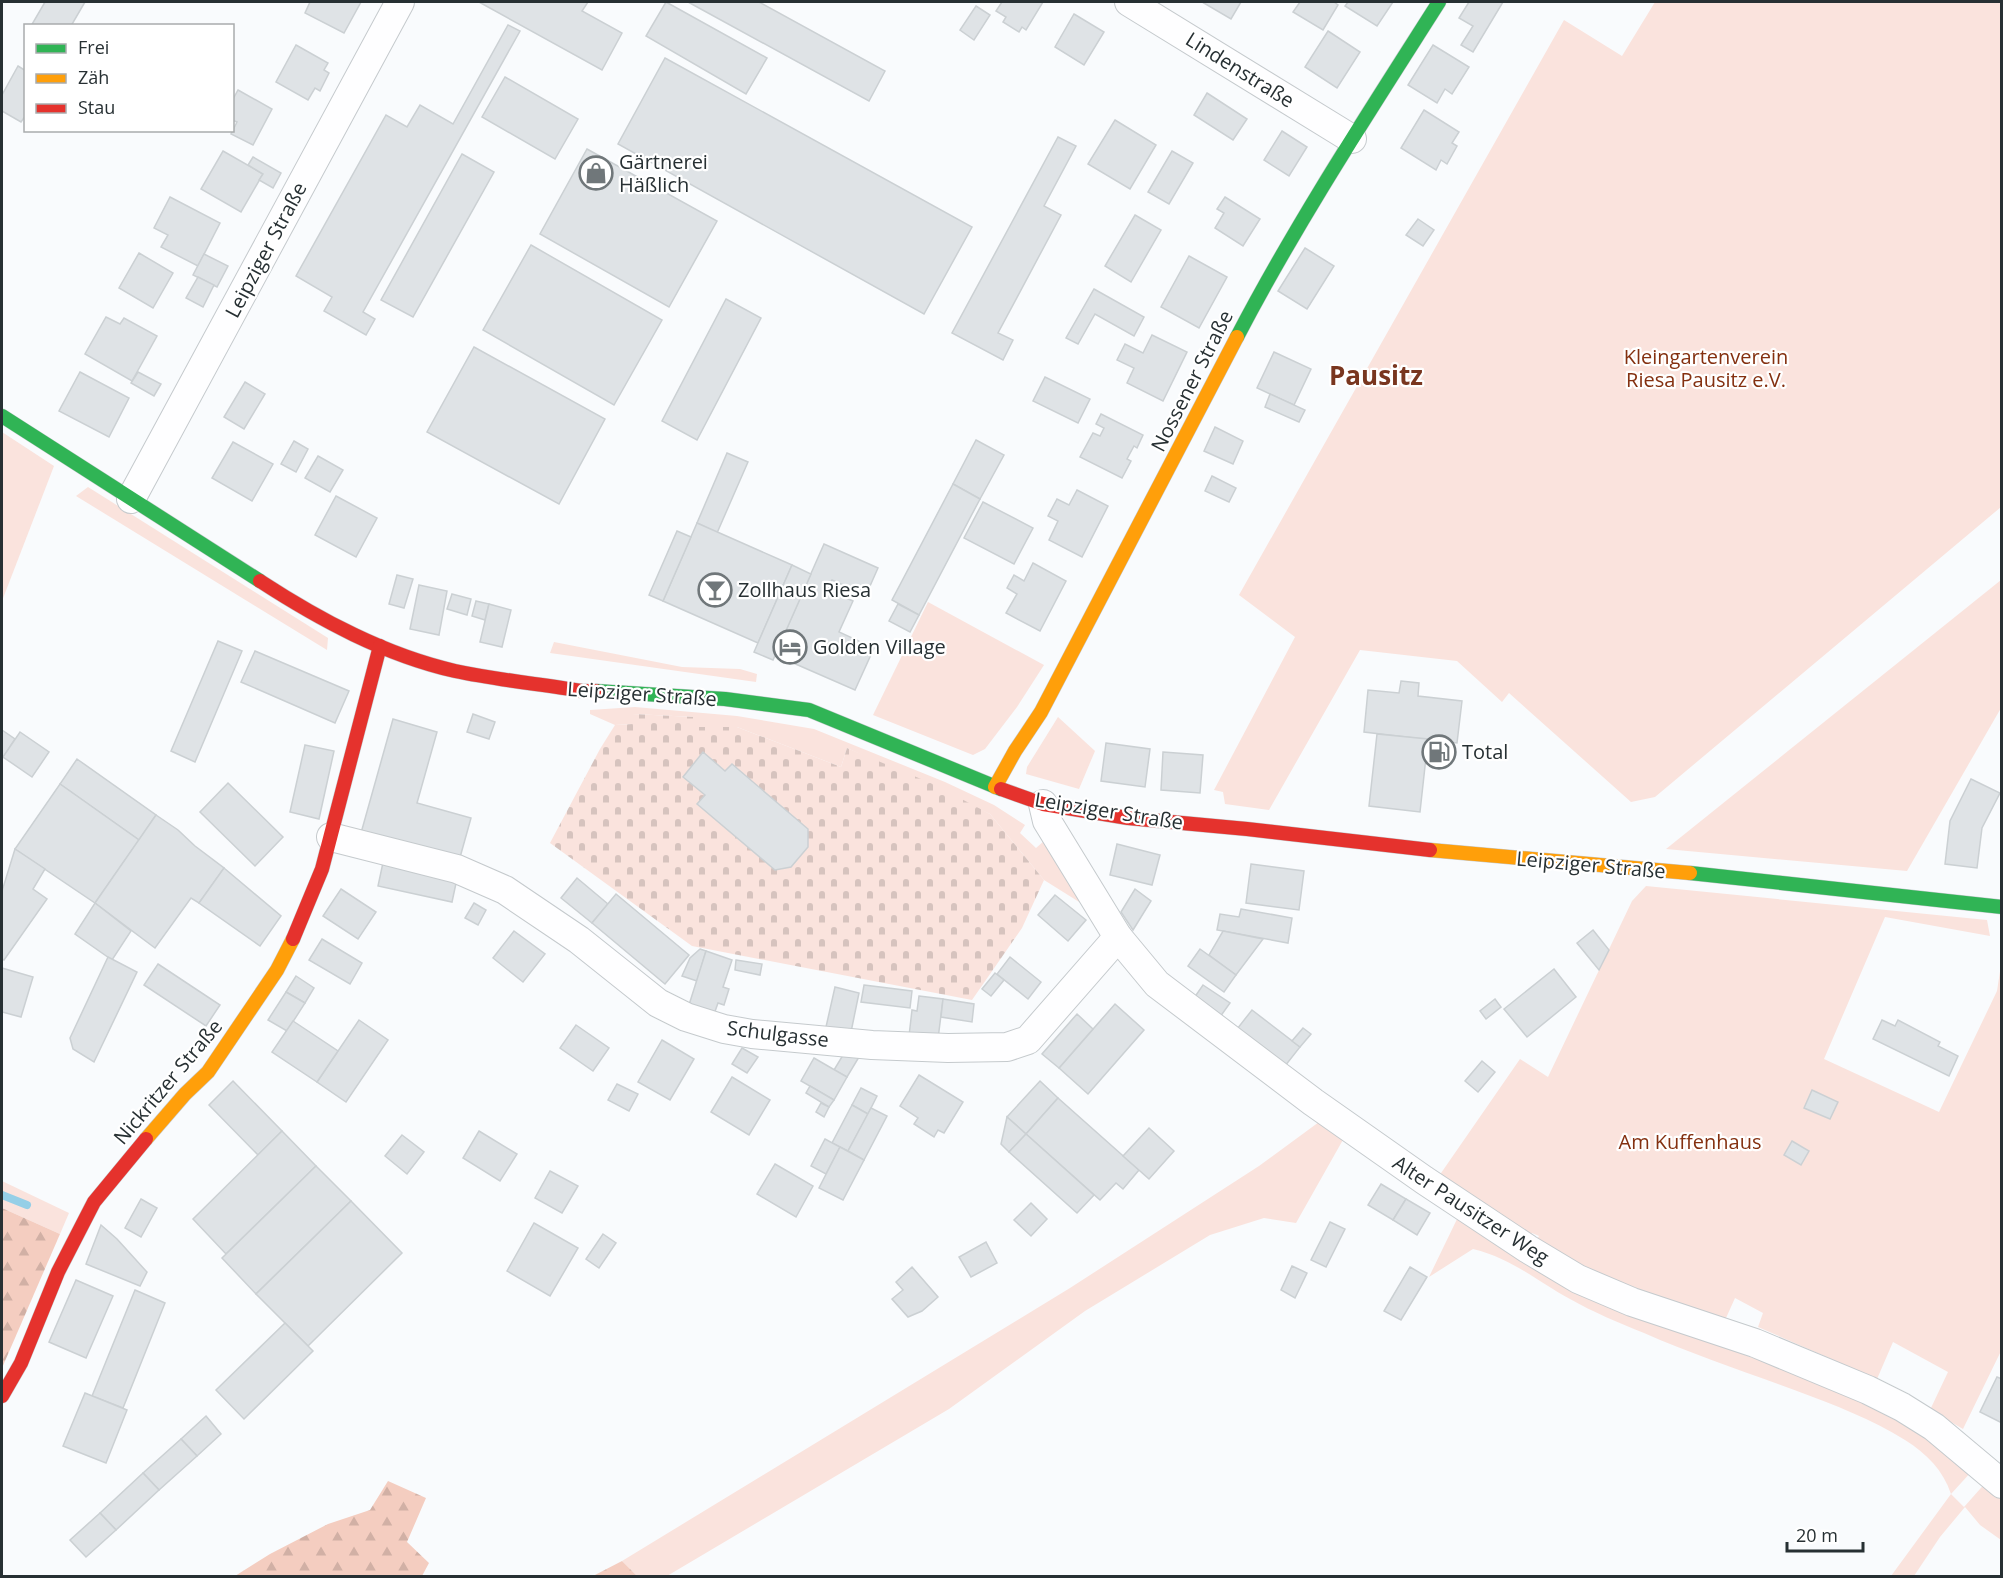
<svg xmlns="http://www.w3.org/2000/svg" width="2003" height="1578" viewBox="0 0 2003 1578" font-family="'Open Sans',sans-serif">
<style>
.green{fill:#fae3dd}
.forest{fill:url(#forest-firs)}
.cemetery{fill:url(#cemetery-stones)}
.lines{fill:none;stroke-linecap:round;stroke-linejoin:round}
.stream{stroke:#95cfe7;stroke-width:8}
.building{fill:#dfe3e6;stroke:#cbd0d3;stroke-width:1.5}
.street-casing{stroke:#c5cacd;stroke-width:30}
.fast-casing{stroke:#c5cacd;stroke-width:15}
.slow-casing{stroke:#c5cacd;stroke-width:15}
.jam-casing{stroke:#c5cacd;stroke-width:15}
.street{stroke:#fefeff;stroke-width:28}
.fast{stroke:#30b455;stroke-width:14}
.slow{stroke:#ff9f0a;stroke-width:14}
.jam{stroke:#e5322d;stroke-width:14}
.labels{text-anchor:middle;stroke-width:4.5;stroke-linejoin:round;paint-order:stroke}
.street-label{font-size:20px;fill:#273033;stroke:#fff}
.poi-label{font-size:20px;fill:#273033;stroke:#fff;text-anchor:start}
.park-label{font-size:20px;fill:#843010;stroke:#fff}
.district-label{font-size:26px;font-weight:bold;fill:#79361f;stroke:#fff}
</style>
<defs>
<pattern id="forest-firs" width="22" height="20" patternUnits="userSpaceOnUse" patternTransform="scale(1.5)"><rect width="22" height="20" fill="#f4cdc0"/><path d="M5 1l3.5 6h-7zM16 11l3.5 6h-7z" fill="#d1b0a5"/></pattern>
<pattern id="cemetery-stones" width="16" height="16" patternUnits="userSpaceOnUse" patternTransform="scale(1.5)"><rect width="16" height="16" fill="#fae3dd"/><path d="M2 7V4a2 2 0 0 1 4 0v3zM10 15v-3a2 2 0 0 1 4 0v3z" fill="#d6c3be"/></pattern>
</defs>
<rect width="100%" height="100%" fill="#f9fbfd"/>
<g class="green">
<polygon points="1655,2 2001,2 2001,507 1655,797 1631,802 1509,693 1502,702 1457,661 1360,650 1269,810 1225,804 1223,792 1214,790 1295,637 1239,595 1564,20 1622,56"/>
<polygon points="2,432 54,466 2,601"/>
<polygon points="88,487 328,638 327,650 76,496"/>
<polygon points="2001,580 2001,708 1907,871 1666,849"/>
<polygon points="928,602 1044,665 1017,707 985,749 973,755 873,715"/>
<polygon points="554,642 682,667 740,669 757,674 756,682 550,653"/>
<polygon points="635,707 737,716 814,729 945,782 994,805 1025,825 1020,833 1036,848 1044,841 1092,910 1044,880 990,814 847,748 841,767 737,727 694,727 694,717 633,714 633,724 615,725 590,714 590,710"/>
<polygon points="1058,717 1095,751 1079,789 1026,774 1027,767"/>
<polygon points="1646,886 1987,920 1990,936 1885,917 1824,1059 1939,1112 1997,991 2001,965 2001,1351 1963,1429 1930,1410 1948,1372 1893,1342 1877,1379 1758,1327 1763,1313 1735,1298 1726,1318 1718,1318 1587,1270 1536,1241 1539,1236 1532,1233 1530,1235 1439,1176 1520,1059 1548,1077 1632,901"/>
<polygon points="1319,1122 1344,1138 1296,1223 1264,1218 1210,1235 1085,1311 949,1409 667,1576 637,1576 622,1561 1070,1288 1259,1166"/>
<polygon points="2,1181 69,1213 60,1234 2,1208"/>
<path d="M1459,1215L1646,1320L1784,1369L1900,1417L1972,1471L1951,1494L1964,1507L1988,1480L2001,1495V1540L1980,1525L1965,1507L1940,1537L1914,1576H1891L1951,1494C1943,1470 1927,1454 1905,1440C1872,1419 1834,1405 1797,1391C1746,1372 1694,1355 1644,1333C1619,1323 1593,1312 1570,1299C1535,1280 1513,1259 1473,1249L1429,1277Z"/>
</g>
<g class="forest">
<polygon points="2,1208 60,1234 2,1368"/>
<polygon points="388,1481 426,1498 407,1542 429,1563 422,1576 235,1576 270,1554 328,1524 370,1510"/>
<polygon points="622,1561 637,1576 593,1576"/>
</g>
<polygon class="cemetery" points="633,714 694,717 694,727 737,727 841,767 847,748 933,784 990,814 1044,880 1022,928 972,1000 692,946 550,843 600,749 615,725 633,724"/>
<g class="lines">
<polyline class="stream" points="2,1195 27,1205"/>
</g>
<g class="building">
<polygon points="45,2 85,2 71,26 31,26"/>
<polygon points="310,2 361,2 344,33 305,13"/>
<polygon points="479,2 588,2 582,11 622,33 602,70"/>
<polygon points="666,2 767,58 746,94 646,36"/>
<polygon points="688,2 759,2 885,71 869,101"/>
<polygon points="1002,2 1043,2 1026,30 1022,27 1019,32 1003,22 1006,17 996,11"/>
<polygon points="1202,2 1241,2 1231,19"/>
<polygon points="1300,2 1334,2 1338,5 1323,30 1293,12"/>
<polygon points="1348,2 1393,2 1377,26 1345,6"/>
<polygon points="1469,2 1503,2 1473,52 1461,45 1473,26 1459,18"/>
<polygon points="976,6 990,15 974,40 960,30"/>
<polygon points="1074,14 1104,32 1084,65 1055,47"/>
<polygon points="508,25 520,31 363,312 375,319 366,335 324,311 332,297 296,276 386,115 407,127 420,105 453,124"/>
<polygon points="1328,31 1360,52 1337,88 1305,67"/>
<polygon points="296,45 328,63 324,70 329,73 320,91 315,88 308,100 276,82"/>
<polygon points="1433,45 1469,67 1452,94 1445,89 1437,103 1408,85"/>
<polygon points="665,58 972,227 924,314 618,144"/>
<polygon points="18,66 26,71 26,115 21,122 2,111 2,95"/>
<polygon points="505,77 578,119 555,159 482,117"/>
<polygon points="238,90 272,109 253,145 231,134 237,122 232,120 232,101"/>
<polygon points="1207,93 1247,119 1233,140 1194,115"/>
<polygon points="1424,110 1459,132 1452,143 1457,146 1447,164 1441,160 1436,170 1401,148"/>
<polygon points="1115,120 1156,145 1130,189 1088,164"/>
<polygon points="1282,131 1307,147 1289,176 1264,160"/>
<polygon points="1058,137 1076,146 1044,206 1061,215 998,333 1013,340 1003,360 952,333"/>
<polygon points="587,149 717,221 669,307 540,234"/>
<polygon points="223,151 263,174 241,212 201,189"/>
<polygon points="1172,151 1193,163 1169,204 1148,192"/>
<polygon points="462,154 494,172 413,317 381,300"/>
<polygon points="253,157 281,173 273,188 259,180 263,174 248,165"/>
<polygon points="170,197 220,223 198,266 161,247 168,235 154,228"/>
<polygon points="1225,197 1260,219 1243,246 1215,228 1224,213 1217,209"/>
<polygon points="1135,215 1161,230 1131,282 1105,266"/>
<polygon points="1418,219 1434,230 1423,246 1406,235"/>
<polygon points="531,245 662,320 614,405 483,330"/>
<polygon points="1305,248 1334,266 1307,309 1278,291"/>
<polygon points="139,253 173,273 153,308 119,288"/>
<polygon points="204,254 228,266 217,287 193,275"/>
<polygon points="1189,256 1227,277 1199,328 1161,307"/>
<polygon points="198,277 214,285 203,307 186,298"/>
<polygon points="1094,289 1144,317 1134,336 1095,314 1078,344 1066,338"/>
<polygon points="726,299 761,318 697,440 662,421"/>
<polygon points="106,317 120,324 124,318 157,336 132,381 85,354"/>
<polygon points="1152,335 1187,352 1163,401 1127,383 1134,368 1117,360 1125,344 1143,353"/>
<polygon points="474,347 605,419 559,504 427,432"/>
<polygon points="1274,352 1311,369 1294,405 1257,388"/>
<polygon points="80,372 129,398 109,437 59,411"/>
<polygon points="138,372 161,384 154,396 131,383"/>
<polygon points="1045,377 1090,399 1078,423 1033,401"/>
<polygon points="245,382 265,394 244,429 224,417"/>
<polygon points="1270,394 1305,410 1299,422 1265,407"/>
<polygon points="1101,414 1143,435 1137,448 1134,446 1127,459 1131,461 1122,478 1080,457 1093,433 1100,436 1104,428 1096,424"/>
<polygon points="1215,427 1243,441 1233,464 1204,451"/>
<polygon points="976,440 1004,455 980,499 953,484"/>
<polygon points="294,441 308,449 296,472 281,464"/>
<polygon points="233,442 273,464 252,501 212,478"/>
<polygon points="727,453 748,462 717,533 697,523"/>
<polygon points="318,456 343,470 330,492 305,478"/>
<polygon points="1212,476 1236,488 1229,502 1205,491"/>
<polygon points="953,484 980,499 919,615 892,600"/>
<polygon points="1077,490 1108,506 1082,557 1049,540 1058,521 1048,516 1057,499 1069,505"/>
<polygon points="336,496 377,518 356,557 315,535"/>
<polygon points="983,502 1033,528 1014,564 964,538"/>
<polygon points="697,523 792,565 758,643 663,601"/>
<polygon points="677,531 691,537 663,601 649,595"/>
<polygon points="824,544 878,568 866,595 832,580 827,590 853,601 839,632 874,648 855,690 775,655"/>
<polygon points="1033,563 1066,581 1040,631 1006,613 1017,594 1007,588 1014,575 1024,581"/>
<polygon points="792,565 811,574 773,660 754,652"/>
<polygon points="397,575 413,579 404,608 389,604"/>
<polygon points="419,585 447,591 439,635 410,629"/>
<polygon points="452,594 471,599 467,615 447,609"/>
<polygon points="476,601 489,604 485,620 472,616"/>
<polygon points="489,604 511,610 502,647 480,642"/>
<polygon points="898,604 919,615 910,632 889,621"/>
<polygon points="218,641 242,651 195,762 171,751"/>
<polygon points="255,651 349,691 335,723 241,682"/>
<polygon points="1401,681 1419,683 1418,696 1462,701 1457,743 1364,732 1368,690 1399,693"/>
<polygon points="473,714 495,722 489,739 467,732"/>
<polygon points="393,719 437,732 417,803 471,818 459,861 361,833"/>
<polygon points="2,730 15,739 2,759"/>
<polygon points="20,732 49,752 32,777 3,757"/>
<polygon points="1377,734 1428,739 1420,812 1369,806"/>
<polygon points="1106,743 1150,749 1145,787 1101,781"/>
<polygon points="305,745 334,751 319,819 290,812"/>
<polygon points="703,752 725,771 732,764 808,829 808,847 791,867 775,870 697,804 705,795 683,777"/>
<polygon points="1163,752 1203,755 1200,793 1161,790"/>
<polygon points="77,759 156,815 139,840 60,784"/>
<polygon points="1971,779 2000,793 1982,828 1977,868 1945,864 1950,821"/>
<polygon points="228,783 283,837 255,866 200,812"/>
<polygon points="60,784 139,840 95,903 15,849"/>
<polygon points="156,815 178,830 195,846 224,868 199,903 191,898 155,948 95,903"/>
<polygon points="1117,844 1160,855 1152,885 1110,875"/>
<polygon points="15,849 45,869 33,889 47,899 4,960 2,959 2,891"/>
<polygon points="384,858 458,874 452,902 378,886"/>
<polygon points="1251,864 1304,871 1299,910 1246,903"/>
<polygon points="224,868 281,916 260,946 199,903"/>
<polygon points="577,878 608,904 592,923 561,898"/>
<polygon points="341,889 376,912 358,939 323,916"/>
<polygon points="1135,889 1151,901 1133,930 1121,912"/>
<polygon points="616,894 689,955 665,984 592,923"/>
<polygon points="1055,895 1086,920 1068,941 1038,915"/>
<polygon points="95,903 131,931 112,960 75,934"/>
<polygon points="474,903 486,910 478,925 465,918"/>
<polygon points="1241,909 1292,918 1288,943 1217,930 1220,914 1239,917"/>
<polygon points="1593,930 1609,950 1599,970 1577,943"/>
<polygon points="514,931 545,954 523,982 493,958"/>
<polygon points="1223,931 1263,939 1236,975 1209,955"/>
<polygon points="322,939 362,963 350,984 309,960"/>
<polygon points="700,949 706,951 697,981 682,976 690,958"/>
<polygon points="1200,949 1236,975 1224,992 1188,966"/>
<polygon points="706,951 732,960 723,987 729,989 724,1005 718,1003 713,1017 688,1008"/>
<polygon points="108,957 137,972 94,1062 73,1049 70,1038"/>
<polygon points="1010,957 1041,982 1028,999 997,974"/>
<polygon points="736,960 762,964 760,975 735,970"/>
<polygon points="158,964 220,1005 206,1026 144,985"/>
<polygon points="2,968 33,977 21,1017 2,1012"/>
<polygon points="1554,969 1576,997 1527,1037 1504,1009"/>
<polygon points="995,973 1004,980 991,996 982,989"/>
<polygon points="296,976 314,988 305,1003 286,992"/>
<polygon points="864,985 912,991 910,1008 861,1002"/>
<polygon points="1203,985 1230,1003 1220,1017 1194,998"/>
<polygon points="835,987 859,993 851,1032 826,1027"/>
<polygon points="286,992 305,1003 287,1031 268,1020"/>
<polygon points="919,996 943,999 938,1039 909,1036 912,1010 917,1011"/>
<polygon points="943,999 974,1004 972,1022 941,1017"/>
<polygon points="1495,999 1501,1007 1486,1019 1480,1011"/>
<polygon points="1115,1004 1144,1030 1088,1094 1059,1068"/>
<polygon points="1252,1010 1300,1047 1285,1066 1237,1029"/>
<polygon points="1077,1014 1093,1029 1059,1068 1042,1054"/>
<polygon points="359,1020 388,1040 346,1102 317,1082"/>
<polygon points="1882,1020 1895,1026 1898,1020 1940,1042 1938,1046 1958,1056 1949,1076 1873,1039"/>
<polygon points="293,1021 338,1051 317,1082 272,1052"/>
<polygon points="576,1025 609,1048 593,1071 560,1048"/>
<polygon points="1303,1028 1311,1034 1300,1047 1292,1041"/>
<polygon points="662,1040 694,1059 670,1100 638,1082"/>
<polygon points="742,1048 758,1057 747,1073 732,1064"/>
<polygon points="846,1050 859,1057 847,1077 834,1070"/>
<polygon points="814,1058 847,1077 834,1100 801,1081"/>
<polygon points="1482,1061 1495,1072 1478,1092 1465,1081"/>
<polygon points="919,1075 963,1102 944,1133 938,1130 934,1137 914,1124 918,1118 900,1106"/>
<polygon points="732,1077 770,1100 749,1135 711,1112"/>
<polygon points="233,1081 282,1131 258,1155 209,1105"/>
<polygon points="1040,1081 1058,1098 1026,1134 1007,1117"/>
<polygon points="617,1084 638,1094 629,1111 608,1100"/>
<polygon points="810,1086 834,1100 829,1107 806,1093"/>
<polygon points="861,1088 877,1096 868,1114 852,1105"/>
<polygon points="1812,1090 1838,1102 1830,1119 1804,1108"/>
<polygon points="1058,1098 1139,1170 1123,1189 1116,1183 1100,1200 1026,1134"/>
<polygon points="821,1103 829,1107 824,1117 816,1112"/>
<polygon points="852,1105 868,1114 848,1151 832,1143"/>
<polygon points="871,1108 887,1116 864,1160 848,1151"/>
<polygon points="1007,1117 1026,1134 1009,1152 1001,1144"/>
<polygon points="1149,1128 1174,1151 1149,1179 1123,1156"/>
<polygon points="282,1131 316,1166 226,1254 193,1219"/>
<polygon points="479,1131 517,1154 500,1181 463,1158"/>
<polygon points="1026,1134 1094,1195 1077,1213 1009,1152"/>
<polygon points="402,1135 424,1152 407,1174 385,1156"/>
<polygon points="825,1139 840,1147 826,1174 811,1166"/>
<polygon points="1792,1141 1809,1151 1801,1165 1784,1155"/>
<polygon points="840,1147 864,1160 843,1200 819,1188"/>
<polygon points="775,1164 813,1186 796,1217 757,1194"/>
<polygon points="316,1166 351,1201 256,1294 222,1258"/>
<polygon points="550,1171 578,1186 562,1213 535,1198"/>
<polygon points="1381,1184 1406,1199 1393,1220 1368,1205"/>
<polygon points="141,1199 157,1208 141,1237 125,1228"/>
<polygon points="1406,1199 1430,1213 1417,1235 1393,1220"/>
<polygon points="351,1201 402,1253 308,1346 256,1294"/>
<polygon points="1031,1203 1047,1219 1031,1236 1014,1220"/>
<polygon points="1330,1222 1345,1229 1326,1267 1311,1260"/>
<polygon points="534,1223 578,1248 550,1296 507,1271"/>
<polygon points="101,1225 117,1239 147,1272 140,1286 86,1264"/>
<polygon points="603,1234 616,1243 599,1268 586,1259"/>
<polygon points="986,1242 997,1263 971,1277 959,1257"/>
<polygon points="1292,1266 1307,1273 1295,1298 1281,1290"/>
<polygon points="912,1267 938,1297 922,1311 908,1317 892,1299 903,1290 896,1282"/>
<polygon points="1410,1267 1427,1277 1401,1320 1384,1311"/>
<polygon points="76,1280 113,1296 86,1358 49,1342"/>
<polygon points="135,1290 165,1303 123,1408 92,1396"/>
<polygon points="285,1323 313,1351 244,1419 216,1390"/>
<polygon points="1997,1377 2002,1379 2002,1423 1980,1412"/>
<polygon points="85,1393 127,1410 106,1463 63,1446"/>
<polygon points="206,1416 221,1434 197,1456 181,1439"/>
<polygon points="181,1439 197,1456 159,1490 143,1473"/>
<polygon points="143,1473 159,1490 116,1530 100,1513"/>
<polygon points="100,1513 116,1530 86,1557 70,1540"/>
</g>
<g class="lines">
<g class="street-casing">
<g id="street">
<polyline points="1129,2 1352,139"/>
<polyline points="131,499 400,2"/>
<polyline points="1043,804 1047,821 1118,937 1157,984 1313,1102 1424,1180 1528,1249 1578,1279 1632,1302 1755,1343 1868,1390 1902,1407 1934,1427 2002,1484"/>
<polyline points="331,837 457,869 505,890 579,940 658,1003 686,1017 724,1029 752,1034 872,1045 948,1048 1007,1047 1028,1040 1118,937"/>
</g>
</g>
<g class="fast-casing">
<g id="fast">
<path d="M1237,337C1297,222 1369,112 1439,2"/>
<polyline points="2,416 260,581"/>
<polyline points="596,691 725,699 809,710 1001,789"/>
<polyline points="1690,873 2002,907"/>
</g>
</g>
<g class="slow-casing">
<g id="slow">
<polyline points="995,787 1015,751 1041,712 1237,337"/>
<polyline points="1430,850 1690,873"/>
<polyline points="146,1139 185,1094 208,1072 277,970 293,939"/>
</g>
</g>
<g class="jam-casing">
<g id="jam">
<path d="M260,581C320,620 385,655 455,671C497,680 540,684 582,691H596"/>
<polyline points="1001,789 1043,804 1128,818 1247,829 1430,850"/>
<polyline points="293,939 322,869 380,646"/>
<polyline points="2,1396 21,1363 58,1272 94,1202 146,1139"/>
</g>
</g>
<use href="#street" class="street"/>
<use href="#fast" class="fast"/>
<use href="#slow" class="slow"/>
<use href="#jam" class="jam"/>
</g>
<defs>
<g id="shop-ring" transform="scale(1.725)"><circle r="9.5" fill="#fff" stroke="#70777a" stroke-width="1.5"/><path d="M-5-2.5h2.3a2.7 3.5 0 0 1 5.4 0H5L5.5 6h-11ZM-1.5-2.5h3a1.5 2.3 0 0 0-3 0Z" fill="#70777a"/></g>
<g id="bar-ring" transform="scale(1.725)"><circle r="9.5" fill="#fff" stroke="#70777a" stroke-width="1.5"/><path d="M-6-5H6L.8 .8V4.5H3.5V6h-7V4.5H-.8V.8Z" fill="#70777a"/></g>
<g id="hotel-ring" transform="scale(1.725)"><circle r="9.5" fill="#fff" stroke="#70777a" stroke-width="1.5"/><path d="M-6-4.5h1.5V1H6V5H4.5V3h-9V5H-6ZM-4 0a1.8 1.8 0 1 1 3.6 0ZM.5 0V-2.5h3Q6-2.5 6 0Z" fill="#70777a"/></g>
<g id="fuel-ring" transform="scale(1.725)"><circle r="9.5" fill="#fff" stroke="#70777a" stroke-width="1.5"/><path d="M-5.5-6h7V0h2V4h1.3V-2.5L3-4.5l.8-.8L6-3V5H2.5V1h-1V6h-7ZM-4.2-4.7v3.2H.2V-4.7Z" fill="#70777a"/></g>
</defs>
<g fill-rule="evenodd">
<use href="#shop-ring" x="596" y="173"/>
<use href="#bar-ring" x="715" y="590"/>
<use href="#hotel-ring" x="790" y="647"/>
<use href="#fuel-ring" x="1439" y="752"/>
</g>
<g class="labels">
<g class="street-label">
<text transform="translate(1240 70) rotate(32)" y="7">Lindenstraße</text>
<text transform="translate(266 250) rotate(-62)" y="7">Leipziger Straße</text>
<text transform="translate(1192 381) rotate(-63)" y="7">Nossener Straße</text>
<text transform="translate(642 694) rotate(4)" y="7">Leipziger Straße</text>
<text transform="translate(1109 811) rotate(9)" y="7">Leipziger Straße</text>
<text transform="translate(1591 865) rotate(5)" y="7">Leipziger Straße</text>
<text transform="translate(778 1034) rotate(7)" y="7">Schulgasse</text>
<text transform="translate(168 1082) rotate(-50)" y="7">Nickritzer Straße</text>
<text transform="translate(1471 1210) rotate(33)" y="7">Alter Pausitzer Weg</text>
</g>
<g class="poi-label">
<text x="619" y="169">Gärtnerei<tspan x="619" dy="23">Häßlich</tspan></text>
<text x="738" y="597">Zollhaus Riesa</text>
<text x="813" y="654">Golden Village</text>
<text x="1462" y="759">Total</text>
</g>
<g class="park-label">
<text x="1706" y="364">Kleingartenverein<tspan x="1706" dy="23">Riesa Pausitz e.V.</tspan></text>
<text x="1690" y="1149">Am Kuffenhaus</text>
</g>
<g class="district-label">
<text x="1376" y="385">Pausitz</text>
</g>
</g>
<rect width="2003" height="1578" fill="none" stroke="#273033" stroke-width="6"/>
<rect x="24" y="24" width="210" height="108" fill="#ffffff" stroke="#a9acad" stroke-width="1.5"/>
<rect x="36" y="44" width="30" height="9" fill="#30b455" stroke="#a9acad" stroke-width="1.5"/>
<text x="78" y="54" font-size="18" fill="#273033">Frei</text>
<rect x="36" y="74" width="30" height="9" fill="#ff9f0a" stroke="#a9acad" stroke-width="1.5"/>
<text x="78" y="84" font-size="18" fill="#273033">Zäh</text>
<rect x="36" y="104" width="30" height="9" fill="#e5322d" stroke="#a9acad" stroke-width="1.5"/>
<text x="78" y="114" font-size="18" fill="#273033">Stau</text>
<path d="M1787 1542v9h76v-9" fill="none" stroke="#273033" stroke-width="3"/>
<text x="1796" y="1542" font-size="18" fill="#273033" stroke="#ffffff" stroke-width="4.5" paint-order="stroke">20 m</text>
</svg>
